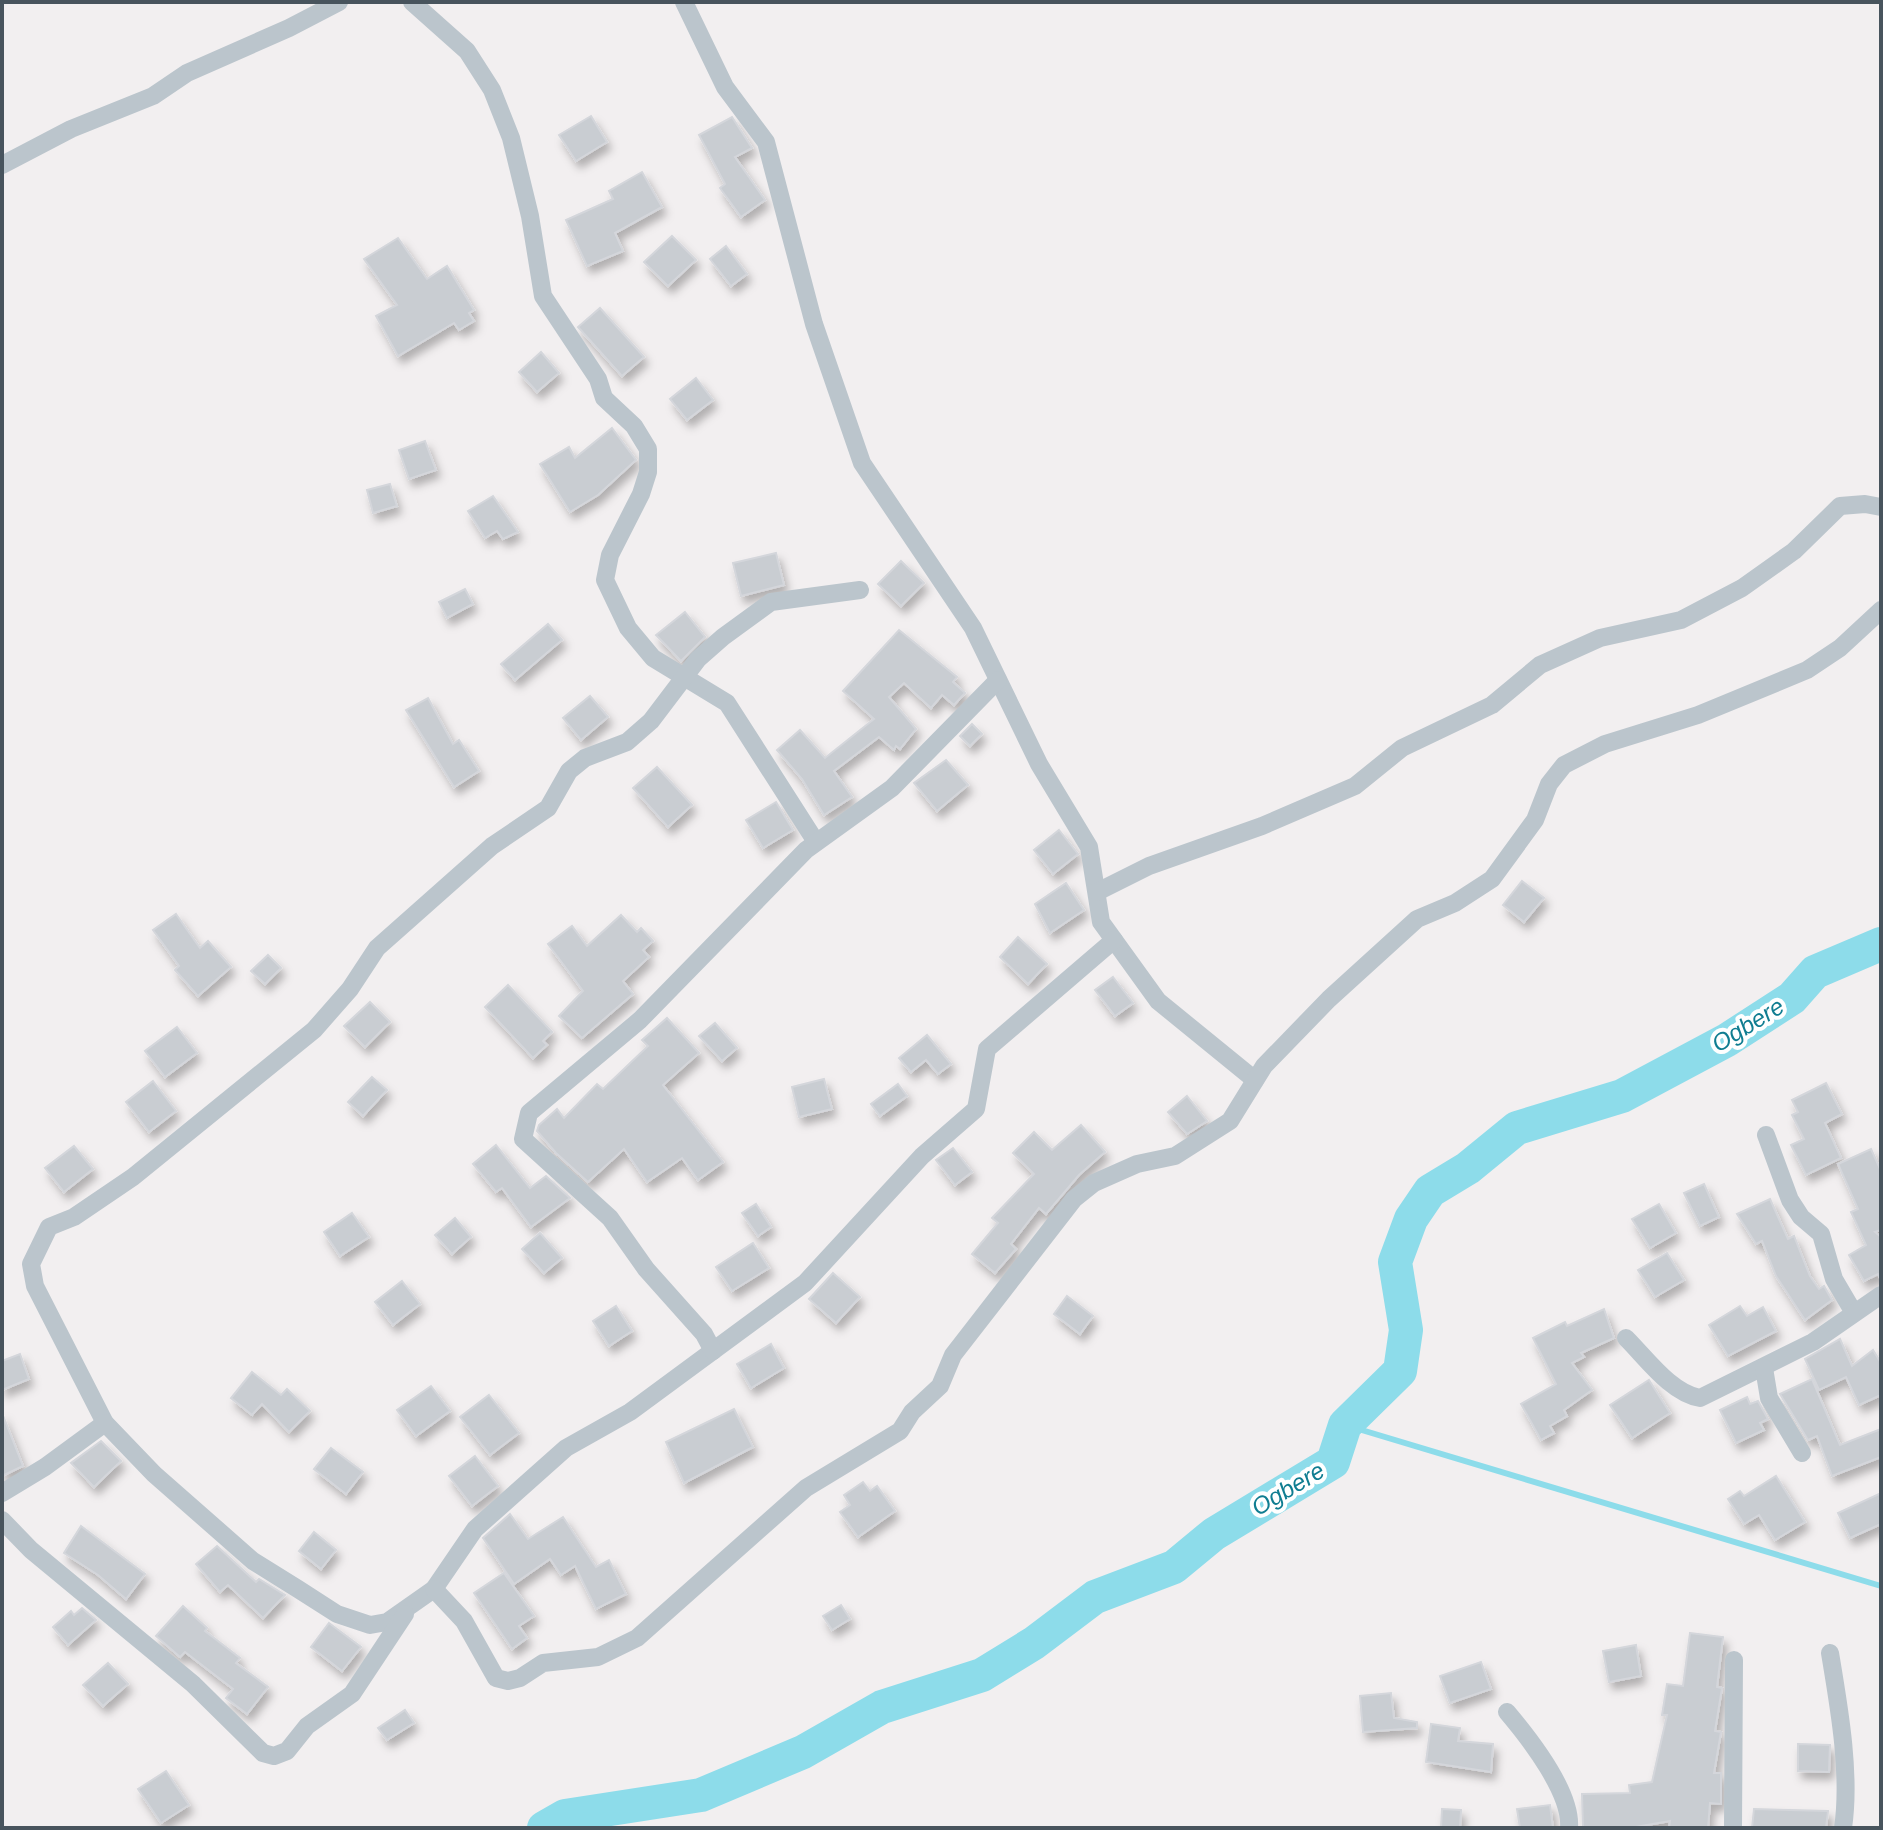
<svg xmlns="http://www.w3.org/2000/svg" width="1883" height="1830" viewBox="0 0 1883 1830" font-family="Helvetica,sans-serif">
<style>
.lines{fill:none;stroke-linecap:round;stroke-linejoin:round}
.stream{stroke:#8ddcea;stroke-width:6}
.river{stroke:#8ddcea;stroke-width:34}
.building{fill:#c9cdd2;stroke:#d4d6db;stroke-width:2;filter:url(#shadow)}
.minor{stroke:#bbc5cc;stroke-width:18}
.labels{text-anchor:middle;stroke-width:8;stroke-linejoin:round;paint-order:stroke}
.water-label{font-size:24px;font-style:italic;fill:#107d91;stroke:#fff}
</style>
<defs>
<filter id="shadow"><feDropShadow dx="4" dy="7" stdDeviation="4" flood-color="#0004"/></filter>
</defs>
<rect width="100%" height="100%" fill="#f2eff0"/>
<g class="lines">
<polyline class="stream" points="1345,1425 1881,1586"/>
<polyline class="river" points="544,1828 565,1816 701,1795 803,1752 882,1707 982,1675 1034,1643 1095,1597 1174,1567 1214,1534 1333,1462 1345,1425 1400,1371 1406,1330 1395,1262 1411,1219 1430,1191 1468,1168 1517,1128 1622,1096 1727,1040 1792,998 1815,972 1881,944"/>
</g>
<g class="building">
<polygon points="591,116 607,142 576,161 559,135"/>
<polygon points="732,117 752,148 735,157 765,200 741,217 720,188 725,184 699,135"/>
<polygon points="642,172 662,207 615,233 623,251 587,266 566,220 613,199 609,191"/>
<polygon points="672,236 696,260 668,286 644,262"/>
<polygon points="398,238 427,279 447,266 474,310 469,313 474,321 459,330 454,323 398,356 376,316 397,305 364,259"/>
<polygon points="726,246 747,274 731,286 710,259"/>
<polygon points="600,308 644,357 622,376 578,327"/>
<polygon points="541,352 559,373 537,392 519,372"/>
<polygon points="696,378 713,400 687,420 670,399"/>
<polygon points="612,428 636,460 598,495 570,512 540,464 569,447 575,458"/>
<polygon points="425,441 436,470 409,479 399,450"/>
<polygon points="390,484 397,506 373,513 367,490"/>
<polygon points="493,496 518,532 503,539 497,531 485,538 468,511"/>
<polygon points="776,553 784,585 741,596 733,563"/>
<polygon points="901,561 924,583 901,606 878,584"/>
<polygon points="465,589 473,604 447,618 439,602"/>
<polygon points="685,612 705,637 681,661 656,635"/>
<polygon points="548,624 562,640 515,680 501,664"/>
<polygon points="899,630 957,677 953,682 965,693 954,705 942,695 931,708 904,683 889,697 916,729 900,749 896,746 894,750 879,737 834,771 852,797 824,815 802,779 777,750 800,730 825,758 874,719 843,691"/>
<polygon points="590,696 608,717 581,740 563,718"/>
<polygon points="428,698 453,744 459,740 479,771 454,787 406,710"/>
<polygon points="972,724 982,734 970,746 960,736"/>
<polygon points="946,760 968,785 937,811 914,783"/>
<polygon points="657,767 692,805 668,827 633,788"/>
<polygon points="776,802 793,830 763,848 746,820"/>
<polygon points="1059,830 1078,854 1053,874 1034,850"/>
<polygon points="1522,881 1544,898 1524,922 1503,905"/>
<polygon points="1066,883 1084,910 1050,933 1035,904"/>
<polygon points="176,914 200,948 208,941 231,967 198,996 175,970 179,966 153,930"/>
<polygon points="621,915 637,932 641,928 653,941 643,950 649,957 623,981 633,994 582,1038 559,1016 583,991 548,944 572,926 587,946"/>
<polygon points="1018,937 1047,964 1028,984 1000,957"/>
<polygon points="268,955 281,968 265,984 251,971"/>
<polygon points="1113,977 1133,1003 1115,1016 1095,990"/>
<polygon points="508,985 552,1032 543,1041 547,1045 533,1058 485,1007"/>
<polygon points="370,1002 390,1022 365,1047 344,1026"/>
<polygon points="667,1018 699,1053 663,1085 723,1162 698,1180 682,1158 647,1182 624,1149 588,1182 556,1153 537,1131 539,1125 557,1109 564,1118 597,1084 603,1089 648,1046 642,1040"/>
<polygon points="715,1023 737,1048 722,1061 699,1036"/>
<polygon points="177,1027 197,1053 165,1077 145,1051"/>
<polygon points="927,1035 951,1064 938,1074 926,1060 911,1072 899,1058"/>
<polygon points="372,1077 387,1090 363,1116 348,1102"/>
<polygon points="824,1079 832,1109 799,1117 792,1087"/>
<polygon points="153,1081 176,1111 149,1132 126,1102"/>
<polygon points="1826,1083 1842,1114 1825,1123 1841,1158 1806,1175 1791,1145 1804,1139 1792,1115 1798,1112 1792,1100"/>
<polygon points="898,1084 907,1096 880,1116 871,1104"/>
<polygon points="1187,1096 1207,1121 1187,1134 1168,1112"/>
<polygon points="1081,1125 1105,1152 1079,1175 1046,1214 1039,1208 1011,1244 1016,1249 995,1273 972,1254 998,1223 992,1218 1034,1174 1013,1153 1034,1132 1052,1150"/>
<polygon points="496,1145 530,1188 546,1176 570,1198 531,1227 502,1188 496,1192 473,1164"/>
<polygon points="74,1146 93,1169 64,1192 45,1168"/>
<polygon points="953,1148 972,1172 955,1185 936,1160"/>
<polygon points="1871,1149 1881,1171 1881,1230 1875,1232 1881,1237 1881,1280 1878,1274 1864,1281 1849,1255 1866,1245 1851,1212 1858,1209 1838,1164"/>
<polygon points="1704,1184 1719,1217 1700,1226 1684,1193"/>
<polygon points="1770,1199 1788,1239 1794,1236 1810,1276 1819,1289 1824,1286 1832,1300 1805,1320 1776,1276 1762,1241 1756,1244 1737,1214"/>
<polygon points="756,1204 771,1227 758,1236 742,1213"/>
<polygon points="1659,1204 1676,1233 1650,1248 1632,1219"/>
<polygon points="352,1213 369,1237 340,1256 324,1232"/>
<polygon points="455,1218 471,1237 452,1254 435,1235"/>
<polygon points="540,1233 562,1258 544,1273 522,1249"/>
<polygon points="753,1243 769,1268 732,1291 716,1267"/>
<polygon points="1667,1253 1684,1280 1655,1297 1638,1270"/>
<polygon points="833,1273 860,1297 836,1323 809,1299"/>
<polygon points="402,1281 420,1304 393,1325 375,1302"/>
<polygon points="1067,1296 1093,1316 1080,1334 1054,1314"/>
<polygon points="616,1306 632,1331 609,1346 593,1321"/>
<polygon points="1740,1306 1747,1316 1763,1307 1776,1331 1728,1356 1709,1325"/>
<polygon points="1604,1309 1614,1338 1581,1353 1584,1357 1572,1363 1592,1390 1564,1410 1567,1416 1550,1426 1554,1433 1541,1440 1521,1404 1556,1384 1533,1338 1565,1322 1567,1326"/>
<polygon points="1840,1339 1852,1366 1873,1350 1881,1363 1881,1395 1859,1405 1846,1377 1819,1390 1805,1359"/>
<polygon points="771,1344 784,1368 751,1388 737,1364"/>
<polygon points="20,1354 29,1379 2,1390 2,1361"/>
<polygon points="252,1372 281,1395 287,1389 310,1411 289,1432 262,1404 252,1415 231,1398"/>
<polygon points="1812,1379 1840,1445 1881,1429 1881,1457 1832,1476 1817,1436 1808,1440 1780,1394"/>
<polygon points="1649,1380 1670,1413 1632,1438 1610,1405"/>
<polygon points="431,1386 450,1411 416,1436 397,1410"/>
<polygon points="489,1395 519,1433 490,1455 460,1417"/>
<polygon points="1747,1397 1750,1404 1758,1401 1768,1419 1760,1423 1764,1430 1736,1443 1720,1410"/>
<polygon points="734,1409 753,1447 684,1483 666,1442"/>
<polygon points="2,1413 23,1466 2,1476"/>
<polygon points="101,1441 121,1461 94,1487 71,1463"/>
<polygon points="331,1448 363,1472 346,1494 314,1469"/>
<polygon points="475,1456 498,1486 472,1506 449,1476"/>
<polygon points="1776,1476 1805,1522 1775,1540 1759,1515 1744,1524 1728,1499 1740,1491 1744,1496"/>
<polygon points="863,1482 870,1491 877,1486 895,1511 858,1537 840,1512 850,1505 844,1495"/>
<polygon points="1881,1493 1881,1524 1850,1538 1838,1513"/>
<polygon points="510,1514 528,1539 563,1517 596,1567 609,1560 626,1594 596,1609 575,1566 561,1575 550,1559 514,1584 483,1538"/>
<polygon points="81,1526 145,1574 126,1599 98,1575 64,1553"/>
<polygon points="314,1532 336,1550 321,1569 299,1551"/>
<polygon points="217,1546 256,1582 259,1579 285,1595 263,1618 228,1585 220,1592 196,1564"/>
<polygon points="504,1573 534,1616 519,1626 527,1638 512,1649 474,1593"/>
<polygon points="841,1605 850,1619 832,1630 823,1616"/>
<polygon points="183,1606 207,1628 205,1631 240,1658 236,1663 268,1687 247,1714 226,1698 233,1689 185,1652 180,1657 156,1636"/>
<polygon points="82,1608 96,1620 68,1645 53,1627 71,1611 74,1615"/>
<polygon points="329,1623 361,1647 342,1671 311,1647"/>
<polygon points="1690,1633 1723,1637 1717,1687 1722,1688 1715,1731 1721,1732 1714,1773 1721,1773 1721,1804 1710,1803 1708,1828 1669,1828 1670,1821 1630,1828 1583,1828 1582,1794 1630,1793 1629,1785 1652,1782 1667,1715 1662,1715 1667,1684 1683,1686"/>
<polygon points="1636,1645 1641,1676 1609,1682 1603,1651"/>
<polygon points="1481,1662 1491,1689 1450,1703 1440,1676"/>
<polygon points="108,1663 128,1684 103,1706 83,1685"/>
<polygon points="1391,1693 1394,1718 1417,1722 1417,1728 1363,1732 1360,1696"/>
<polygon points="405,1710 414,1723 387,1740 378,1728"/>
<polygon points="1431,1724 1460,1728 1458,1741 1493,1744 1491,1772 1426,1762"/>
<polygon points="1798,1744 1830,1745 1829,1772 1798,1771"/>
<polygon points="166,1771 189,1805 161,1823 138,1789"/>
<polygon points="1550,1805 1553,1828 1520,1828 1517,1809"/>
<polygon points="1442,1809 1461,1810 1460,1828 1441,1828"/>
<polygon points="1754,1809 1828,1811 1826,1828 1752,1828"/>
</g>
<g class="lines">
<g class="minor">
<polyline points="412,2 467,51 492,90 511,138 530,216 543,296 598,379 604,398 634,426 648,449 648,472 641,494 610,555 605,580 628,628 653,658 727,703 816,842"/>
<polyline points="684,2 725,87 766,142 814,324 862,463 973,628 1039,764 1089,847 1101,922 1158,1001 1255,1080"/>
<polyline points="2,165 71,129 153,96 187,73 289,28 339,2"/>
<polyline points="860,590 771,602 723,637 698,659 651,721 627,742 585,758 569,771 548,808 492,846 377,948 350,989 314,1030 133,1177 74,1217 49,1227 31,1264 35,1286 105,1423 154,1474 253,1561 298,1589 337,1614 370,1625 387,1622 434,1589 475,1529 566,1448 630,1412 805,1283 922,1156 976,1109 987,1049 1114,940"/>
<polyline points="1097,892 1149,866 1262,826 1355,786 1402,748 1492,705 1540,665 1600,638 1681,620 1742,588 1794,551 1840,506 1865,504 1881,507"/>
<polyline points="1766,1135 1790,1200 1801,1217 1821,1234 1834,1279 1854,1313"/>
<path d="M1626,1338C1647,1359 1671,1393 1700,1398L1813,1342L1881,1295"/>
<polyline points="713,1351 704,1334 646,1269 610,1218 523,1139 529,1113 640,1020 806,850 892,788 998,680"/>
<polyline points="1764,1368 1769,1398 1802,1453"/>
<polyline points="2,1493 45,1467 105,1423"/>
<polyline points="2,1520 31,1550 193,1684 263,1753 274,1756 287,1751 307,1726 352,1694 405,1614"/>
<polyline points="434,1589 464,1621 496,1678 508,1681 520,1678 543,1663 598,1657 637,1638 806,1488 900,1431 912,1412 940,1386 953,1355 1074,1199 1094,1183 1137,1164 1175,1156 1230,1121 1264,1066 1329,999 1417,919 1455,903 1492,879 1535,820 1549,784 1564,765 1605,744 1698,715 1807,670 1840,648 1881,610"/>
<path d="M1830,1653C1839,1707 1851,1774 1843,1828"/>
<path d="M1507,1712C1529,1738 1572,1793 1569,1828"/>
<polyline points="1733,1828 1734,1660"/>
</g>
</g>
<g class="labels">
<g class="water-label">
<text transform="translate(1748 1025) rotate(-32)" y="8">Ogbere</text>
<text transform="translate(1288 1489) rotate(-31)" y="8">Ogbere</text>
</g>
</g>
<rect width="1883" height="1830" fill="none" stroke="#48545d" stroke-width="8"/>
</svg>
